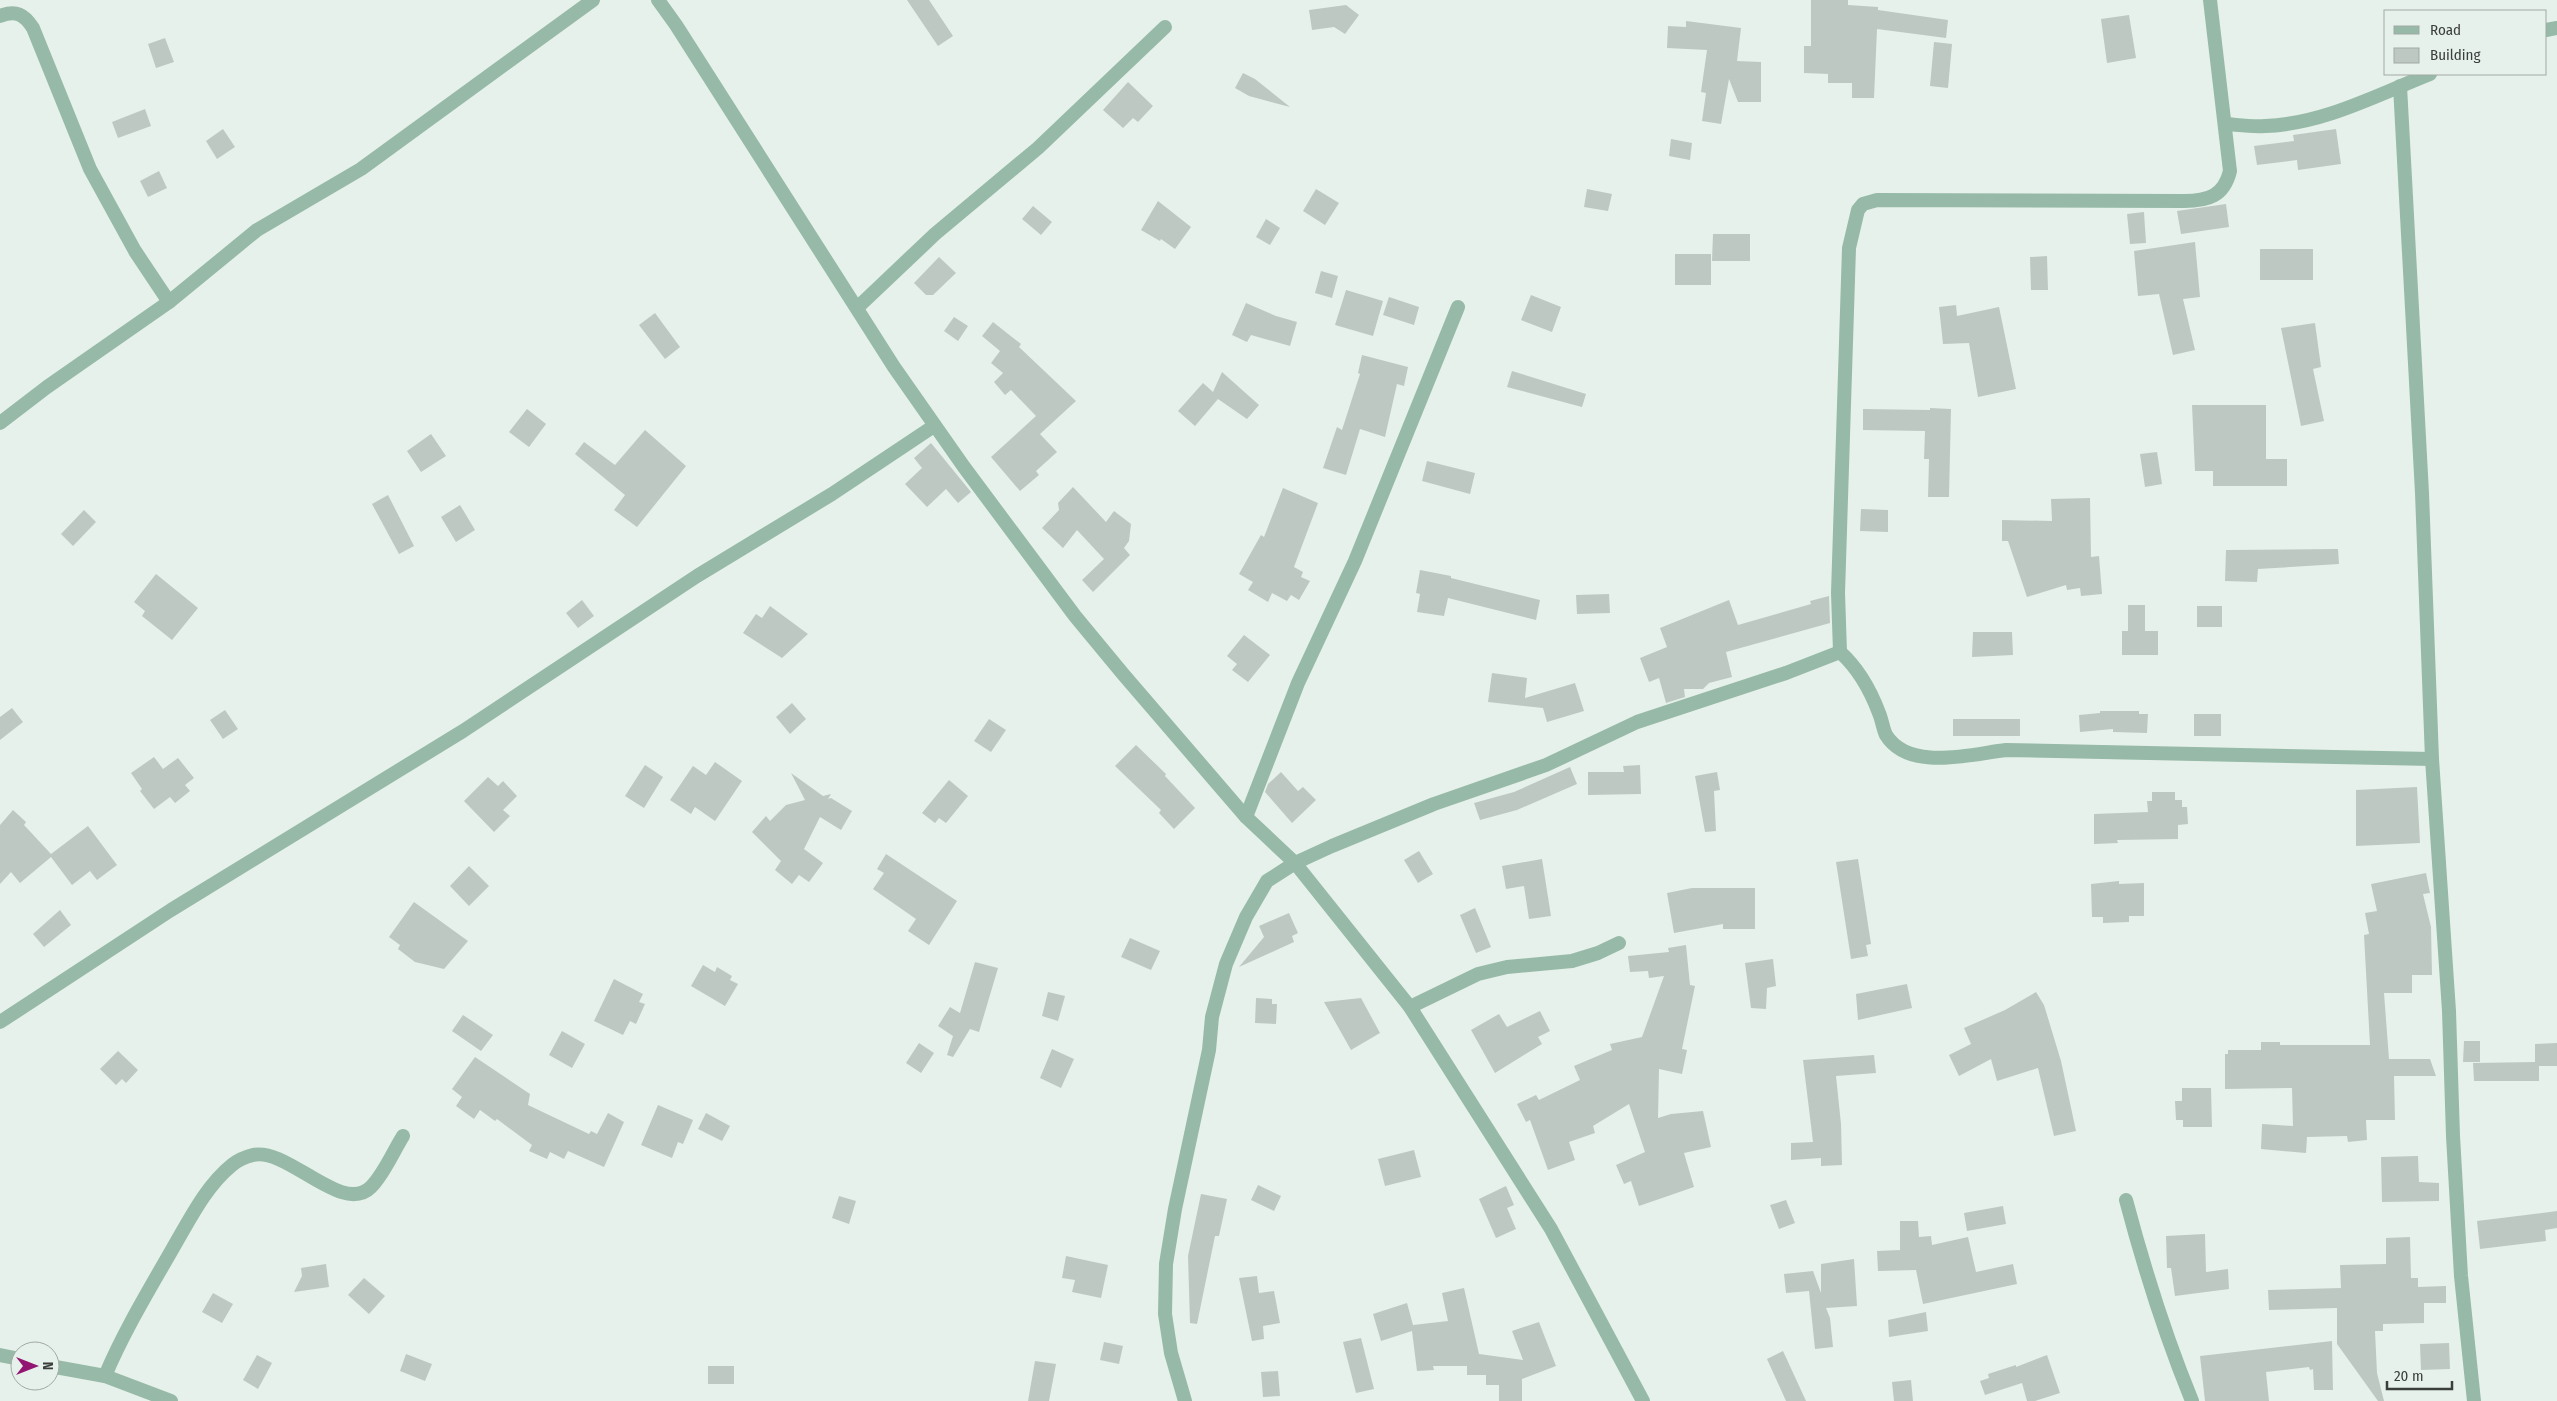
<svg xmlns="http://www.w3.org/2000/svg" width="2557" height="1401" viewBox="0 0 2557 1401" font-family="'Fira Sans Condensed',sans-serif">
<style>
.building{fill:#bec8c3}
.lines{fill:none;stroke-linecap:round;stroke-linejoin:round}
.minor{stroke:#96baa7;stroke-width:14}
</style>
<rect width="100%" height="100%" fill="#e7f1eb"/>
<g class="building">
<polygon points="907,0 929,0 953,36 938,46"/>
<polygon points="1811,0 1848,0 1848,5 1878,7 1878,10 1948,20 1946,38 1877,29 1874,98 1852,98 1852,83 1828,83 1828,74 1804,73 1804,46 1811,46"/>
<polygon points="1346,5 1359,15 1345,34 1334,27 1312,30 1309,10"/>
<polygon points="2129,15 2136,58 2107,63 2101,19"/>
<polygon points="1686,21 1741,28 1737,61 1761,62 1761,102 1738,102 1729,79 1721,124 1702,121 1706,93 1701,92 1707,50 1667,48 1668,26 1686,27"/>
<polygon points="165,38 174,62 156,68 148,44"/>
<polygon points="1934,42 1952,44 1948,88 1930,86"/>
<polygon points="1243,73 1255,79 1290,107 1249,96 1235,88"/>
<polygon points="1128,82 1153,106 1138,122 1133,118 1123,128 1103,110"/>
<polygon points="145,109 151,126 118,138 112,122"/>
<polygon points="223,129 235,147 217,159 206,141"/>
<polygon points="2336,129 2341,164 2298,170 2297,160 2257,165 2254,146 2294,141 2293,135"/>
<polygon points="1671,139 1692,143 1690,160 1669,156"/>
<polygon points="159,171 167,188 148,197 140,181"/>
<polygon points="1316,189 1339,203 1325,225 1303,211"/>
<polygon points="1587,189 1612,194 1608,211 1584,207"/>
<polygon points="1158,201 1191,227 1175,249 1161,239 1160,241 1141,230"/>
<polygon points="2226,204 2229,227 2181,234 2177,211"/>
<polygon points="1033,206 1052,222 1041,235 1022,219"/>
<polygon points="2144,212 2146,243 2130,244 2127,214"/>
<polygon points="1266,219 1280,228 1270,245 1256,237"/>
<polygon points="1713,234 1750,234 1750,261 1712,261"/>
<polygon points="2195,242 2200,297 2183,299 2195,350 2173,355 2159,294 2138,296 2134,251"/>
<rect x="2260" y="249" width="53" height="31"/>
<rect x="1675" y="254" width="36" height="31"/>
<polygon points="2047,256 2048,290 2031,290 2030,257"/>
<polygon points="939,257 956,273 933,295 926,295 914,283"/>
<polygon points="1321,271 1338,276 1332,298 1315,293"/>
<polygon points="1346,290 1383,301 1373,336 1335,325"/>
<polygon points="1531,295 1561,307 1552,332 1521,320"/>
<polygon points="1389,297 1419,307 1414,325 1383,315"/>
<polygon points="1246,303 1276,316 1297,322 1290,346 1251,335 1247,342 1232,335"/>
<polygon points="1956,305 1957,316 1999,307 2016,389 1978,397 1969,343 1943,344 1939,307"/>
<polygon points="655,313 680,347 665,359 639,325"/>
<polygon points="954,317 968,326 958,341 944,331"/>
<polygon points="993,322 1021,344 1019,347 1076,401 1040,434 1057,452 1036,471 1039,475 1020,491 991,457 1036,416 1011,390 1005,395 994,382 1003,373 991,363 1000,351 982,336"/>
<polygon points="2315,323 2321,367 2313,369 2324,421 2301,426 2281,328"/>
<polygon points="1362,355 1408,367 1404,386 1397,384 1385,437 1360,429 1346,475 1323,468 1337,427 1342,430 1360,374 1358,373"/>
<polygon points="1512,371 1586,394 1582,407 1507,387"/>
<polygon points="1222,372 1259,405 1247,419 1218,399 1195,426 1178,411 1203,383 1213,392"/>
<polygon points="2192,405 2266,405 2266,459 2287,459 2287,486 2213,486 2213,471 2195,471"/>
<polygon points="1930,408 1951,409 1949,497 1928,497 1929,459 1924,459 1925,431 1863,430 1863,409 1930,410"/>
<polygon points="527,409 546,424 529,447 509,432"/>
<polygon points="645,430 686,466 637,527 614,510 625,495 575,454 584,442 615,465"/>
<polygon points="431,434 446,456 421,472 407,451"/>
<polygon points="931,443 971,492 958,503 946,489 927,507 905,484 922,468 914,458"/>
<polygon points="2157,452 2162,484 2145,487 2140,454"/>
<polygon points="1427,461 1475,473 1470,494 1422,481"/>
<polygon points="1073,487 1106,522 1114,511 1131,524 1129,541 1124,548 1130,555 1093,592 1082,580 1104,559 1077,530 1063,548 1042,528 1059,510 1058,503"/>
<polygon points="1283,488 1318,503 1294,567 1303,572 1301,577 1310,581 1299,600 1291,595 1287,601 1272,593 1268,602 1248,590 1253,582 1239,574 1261,535 1264,537"/>
<polygon points="388,495 414,546 399,554 372,504"/>
<polygon points="2090,498 2091,557 2099,556 2102,594 2081,596 2080,588 2067,590 2066,585 2027,597 2008,541 2002,541 2002,520 2052,521 2051,499"/>
<polygon points="460,505 475,530 456,542 441,517"/>
<polygon points="1861,509 1888,510 1888,532 1860,531"/>
<polygon points="84,510 96,522 73,546 61,534"/>
<polygon points="2338,549 2339,564 2258,569 2257,582 2225,581 2226,550"/>
<polygon points="1420,570 1451,576 1451,578 1540,600 1536,620 1448,598 1444,616 1417,612 1420,594 1416,593"/>
<polygon points="156,574 198,608 172,640 142,616 145,611 134,602"/>
<polygon points="1609,594 1610,613 1577,614 1576,595"/>
<polygon points="1829,596 1830,623 1726,652 1732,677 1709,683 1703,689 1684,689 1685,697 1666,703 1659,678 1649,682 1640,658 1667,647 1660,628 1729,600 1738,625 1811,604 1810,601"/>
<polygon points="582,600 594,616 578,628 566,613"/>
<polygon points="2128,605 2145,605 2145,631 2158,631 2158,655 2122,655 2122,631 2128,631"/>
<polygon points="770,606 808,634 782,658 743,633 756,614 762,618"/>
<rect x="2197" y="606" width="25" height="21"/>
<polygon points="1973,632 2012,632 2013,655 1972,657"/>
<polygon points="1244,635 1270,655 1248,682 1232,670 1237,664 1227,656"/>
<polygon points="1492,673 1527,678 1525,698 1575,683 1584,711 1547,722 1543,708 1488,702"/>
<polygon points="792,703 806,719 790,734 776,717"/>
<polygon points="12,708 23,722 0,740 0,717"/>
<polygon points="225,710 238,729 223,739 210,720"/>
<polygon points="2100,711 2139,711 2139,714 2148,714 2147,733 2113,732 2113,729 2080,732 2079,715 2100,713"/>
<rect x="2194" y="714" width="27" height="22"/>
<polygon points="989,719 1006,730 991,752 974,741"/>
<rect x="1953" y="719" width="67" height="17"/>
<polygon points="1136,745 1166,774 1165,776 1195,808 1174,829 1159,813 1161,810 1115,766"/>
<polygon points="154,757 163,769 178,758 194,778 185,785 190,791 175,803 170,797 154,809 140,791 142,789 131,773"/>
<polygon points="715,762 742,781 715,821 695,807 691,814 670,800 693,766 706,775"/>
<polygon points="645,765 663,777 644,808 625,796"/>
<polygon points="1640,765 1641,794 1588,795 1588,772 1624,772 1623,766"/>
<polygon points="1570,767 1577,784 1517,810 1480,820 1474,803 1514,792"/>
<polygon points="1281,772 1298,791 1303,787 1316,800 1292,823 1265,792 1268,784"/>
<polygon points="1717,772 1720,790 1714,791 1716,831 1705,832 1695,776"/>
<polygon points="791,773 823,796 831,794 828,799 831,798 852,811 841,830 820,817 804,849 823,863 809,882 799,875 792,884 775,870 781,861 752,832 766,816 770,821 786,805 805,800"/>
<polygon points="488,777 498,786 503,781 517,796 503,810 510,816 494,832 464,801"/>
<polygon points="949,780 968,796 946,823 939,818 935,823 922,813"/>
<polygon points="2417,787 2420,843 2356,846 2356,790"/>
<polygon points="2152,792 2175,792 2175,800 2182,800 2182,807 2187,807 2188,824 2178,825 2178,839 2117,840 2118,843 2094,844 2094,814 2148,812 2147,801 2152,801"/>
<polygon points="13,810 26,822 24,825 51,854 88,826 117,865 97,880 90,871 72,885 51,857 20,883 11,872 0,884 0,825"/>
<polygon points="1419,851 1433,874 1418,883 1404,860"/>
<polygon points="886,854 957,901 929,945 908,931 916,919 873,889 884,873 877,869"/>
<polygon points="1542,859 1551,916 1529,919 1524,886 1506,889 1502,866"/>
<polygon points="1858,859 1871,944 1866,945 1868,956 1851,959 1836,862"/>
<polygon points="469,866 489,886 469,906 450,886"/>
<polygon points="2426,873 2430,893 2423,894 2431,927 2432,975 2412,975 2412,993 2384,993 2389,1059 2430,1059 2436,1076 2394,1076 2395,1120 2366,1120 2367,1140 2348,1142 2347,1136 2307,1137 2306,1153 2261,1149 2262,1124 2293,1126 2292,1088 2225,1089 2225,1054 2228,1054 2228,1050 2261,1050 2261,1042 2280,1042 2280,1045 2370,1045 2364,935 2369,934 2365,913 2377,911 2371,884"/>
<polygon points="2119,881 2119,884 2144,883 2144,916 2129,916 2129,922 2103,923 2103,917 2092,917 2091,884"/>
<polygon points="1692,888 1755,888 1755,929 1723,929 1723,924 1674,933 1667,893"/>
<polygon points="414,902 468,941 444,969 415,962 398,949 400,945 389,937"/>
<polygon points="1475,908 1491,947 1476,953 1460,915"/>
<polygon points="60,910 71,925 44,947 33,934"/>
<polygon points="1289,913 1298,933 1292,936 1294,942 1239,967 1264,937 1259,926"/>
<polygon points="1130,938 1160,951 1151,970 1121,957"/>
<polygon points="1686,945 1690,985 1695,986 1682,1049 1687,1050 1682,1074 1659,1069 1658,1118 1671,1114 1703,1111 1711,1147 1684,1153 1694,1187 1639,1206 1631,1181 1624,1184 1616,1165 1645,1152 1629,1104 1593,1126 1595,1133 1569,1142 1575,1160 1548,1170 1530,1120 1526,1122 1517,1104 1536,1095 1539,1100 1580,1080 1574,1066 1612,1050 1610,1044 1642,1037 1664,976 1649,978 1648,971 1630,972 1628,956 1669,952 1668,948"/>
<polygon points="1773,959 1776,986 1767,988 1766,1009 1751,1008 1745,963"/>
<polygon points="975,962 998,968 979,1032 970,1029 953,1057 947,1055 953,1036 938,1026 950,1007 960,1013"/>
<polygon points="703,965 715,972 717,967 732,976 730,980 738,984 725,1006 691,986"/>
<polygon points="614,979 643,994 639,1002 645,1004 636,1024 630,1021 623,1035 594,1021"/>
<polygon points="1907,984 1912,1008 1858,1020 1856,994"/>
<polygon points="1048,992 1065,996 1058,1021 1042,1016"/>
<polygon points="2036,992 2044,1005 2061,1061 2076,1131 2054,1136 2038,1068 1997,1081 1991,1059 1959,1076 1949,1055 1971,1044 1964,1028 2005,1010"/>
<polygon points="1256,998 1272,999 1272,1004 1277,1004 1276,1024 1255,1023"/>
<polygon points="1361,998 1380,1033 1351,1050 1324,1002"/>
<polygon points="1540,1011 1550,1031 1538,1037 1542,1044 1495,1073 1471,1030 1499,1014 1507,1027"/>
<polygon points="463,1015 493,1035 481,1051 452,1031"/>
<polygon points="562,1031 585,1044 572,1068 549,1055"/>
<polygon points="2464,1041 2480,1041 2480,1062 2463,1062"/>
<polygon points="919,1043 934,1053 921,1073 906,1063"/>
<polygon points="2557,1043 2557,1066 2539,1066 2539,1081 2474,1081 2473,1063 2535,1062 2535,1044"/>
<polygon points="1052,1049 1074,1059 1061,1088 1040,1078"/>
<polygon points="118,1051 138,1070 126,1083 122,1079 116,1085 100,1069"/>
<polygon points="1874,1055 1876,1073 1836,1076 1841,1124 1842,1165 1821,1166 1821,1158 1791,1160 1791,1143 1813,1142 1803,1060"/>
<polygon points="475,1057 530,1094 528,1105 589,1134 591,1131 597,1134 608,1113 624,1122 604,1167 568,1151 564,1159 550,1152 547,1159 529,1151 532,1145 497,1119 495,1121 480,1110 474,1119 456,1106 462,1097 452,1089"/>
<polygon points="2182,1088 2211,1088 2212,1127 2183,1127 2183,1120 2176,1120 2175,1101 2182,1101"/>
<polygon points="658,1105 693,1120 683,1144 678,1142 672,1158 641,1145"/>
<polygon points="706,1113 730,1126 722,1141 698,1129"/>
<polygon points="1414,1150 1421,1177 1385,1186 1378,1159"/>
<polygon points="2418,1156 2419,1182 2439,1183 2439,1201 2382,1202 2381,1157"/>
<polygon points="1258,1185 1281,1196 1274,1211 1251,1200"/>
<polygon points="1506,1186 1514,1205 1507,1208 1516,1229 1496,1238 1479,1199"/>
<polygon points="1201,1194 1227,1199 1219,1236 1215,1236 1197,1324 1190,1323 1188,1256"/>
<polygon points="839,1196 856,1201 849,1224 832,1218"/>
<polygon points="1786,1200 1795,1223 1779,1229 1770,1205"/>
<polygon points="2003,1206 2006,1224 1967,1231 1964,1213"/>
<polygon points="2557,1211 2557,1228 2545,1230 2546,1241 2480,1249 2477,1221"/>
<polygon points="1900,1221 1918,1221 1919,1237 1931,1236 1932,1245 1968,1237 1976,1272 2013,1264 2017,1284 1923,1304 1916,1270 1878,1271 1877,1251 1900,1250"/>
<polygon points="2205,1234 2206,1272 2228,1269 2229,1289 2175,1296 2171,1268 2167,1268 2166,1236"/>
<polygon points="2410,1237 2411,1278 2418,1278 2418,1287 2446,1286 2446,1303 2424,1303 2424,1323 2383,1324 2383,1331 2375,1331 2377,1373 2384,1401 2378,1401 2337,1344 2337,1308 2269,1310 2268,1290 2341,1288 2340,1265 2386,1264 2386,1238"/>
<polygon points="1066,1256 1108,1265 1101,1298 1072,1292 1075,1280 1062,1278"/>
<polygon points="1854,1259 1857,1306 1826,1308 1830,1318 1833,1347 1815,1349 1809,1291 1786,1293 1784,1274 1813,1271 1821,1293 1821,1264"/>
<polygon points="326,1264 329,1287 294,1292 302,1276 301,1268"/>
<polygon points="1257,1276 1259,1293 1274,1291 1280,1323 1263,1326 1264,1339 1252,1341 1239,1278"/>
<polygon points="364,1278 385,1296 369,1314 348,1295"/>
<polygon points="1464,1288 1479,1354 1523,1360 1512,1331 1539,1322 1556,1366 1522,1379 1522,1401 1499,1401 1499,1385 1486,1385 1486,1375 1467,1375 1467,1366 1433,1366 1434,1370 1417,1371 1412,1331 1381,1341 1373,1314 1407,1303 1413,1325 1448,1321 1442,1293"/>
<polygon points="213,1293 233,1304 222,1323 202,1312"/>
<polygon points="1926,1312 1928,1331 1889,1337 1888,1320"/>
<polygon points="1361,1338 1374,1389 1356,1393 1343,1342"/>
<polygon points="2332,1341 2333,1390 2314,1390 2313,1369 2310,1370 2309,1367 2266,1372 2269,1401 2205,1401 2200,1356"/>
<polygon points="1104,1342 1123,1346 1119,1364 1100,1360"/>
<polygon points="2449,1343 2450,1369 2421,1370 2420,1344"/>
<polygon points="1783,1351 1806,1401 1786,1401 1767,1359"/>
<polygon points="406,1354 432,1364 425,1381 400,1371"/>
<polygon points="257,1355 272,1363 258,1389 243,1380"/>
<polygon points="2047,1355 2060,1393 2035,1401 2027,1401 2022,1383 1985,1395 1980,1381 1989,1378 1988,1374 2016,1365 2016,1367"/>
<polygon points="1035,1361 1056,1364 1049,1401 1028,1401"/>
<rect x="708" y="1366" width="26" height="18"/>
<polygon points="1278,1371 1280,1396 1263,1397 1261,1372"/>
<polygon points="1911,1380 1913,1401 1894,1401 1892,1382"/>
</g>
<g class="lines">
<g class="minor">
<polyline points="658,0 676,25 894,367 964,467 1075,616 1123,674 1246,817 1295,863 1410,1007 1551,1229 1643,1401"/>
<path d="M0,16C16,10 24,14 33,28L90,169L135,251L169,302"/>
<polyline points="2546,30 2557,28"/>
<polyline points="2400,86 2422,493 2432,759 2449,1011 2453,1136 2461,1276 2474,1401"/>
<path d="M2226,124C2239,125 2252,127 2265,126C2323,124 2377,95 2430,74"/>
<polyline points="857,308 935,234 1038,148 1165,27"/>
<polyline points="0,423 47,387 169,302 257,230 361,169 593,0"/>
<path d="M1840,652L1838,593L1849,248L1858,210L1863,204L1877,200L2184,201C2208,201 2224,196 2230,171L2210,0"/>
<polyline points="1246,817 1298,683 1355,561 1458,307"/>
<polyline points="1410,1007 1478,974 1507,967 1572,961 1598,953 1619,943"/>
<polyline points="0,1022 171,910 463,731 697,576 832,494 934,426"/>
<path d="M2126,1200C2144,1268 2165,1335 2192,1401"/>
<polyline points="0,1355 20,1359"/>
<polyline points="50,1366 105,1376 171,1401"/>
<path d="M105,1376C124,1331 149,1290 173,1248C190,1219 206,1186 232,1165C238,1160 245,1157 253,1155C288,1147 342,1216 371,1187C384,1174 393,1152 403,1136"/>
<path d="M1185,1401L1171,1353L1165,1314L1166,1264L1175,1209L1209,1050L1212,1017L1226,964L1246,917L1267,881L1295,863L1332,846L1434,804L1546,765L1637,722L1786,673L1840,652C1859,669 1870,689 1879,713C1882,720 1883,729 1886,735C1909,772 1971,754 2006,750L2432,759"/>
</g>
</g>
<rect x="2384" y="10" width="162" height="65" fill="#e7f1eb" stroke="#a2a9a5"/>
<rect x="2394" y="26" width="25" height="8" fill="#96baa7" stroke="#a2a9a5"/>
<text x="2430" y="35" font-size="15" fill="#3a3e3c">Road</text>
<rect x="2394" y="48" width="25" height="15" fill="#bec8c3" stroke="#a2a9a5"/>
<text x="2430" y="60" font-size="15" fill="#3a3e3c">Building</text>
<g transform="translate(35 1366) rotate(90)"><circle r="24" fill="#e7f1eb" stroke="#a2a9a5"/>
<path d="M0-4L9 19L0 12L-9 19Z" fill="#921571"/>
<text y="-8" font-size="14" font-weight="bold" text-anchor="middle" fill="#3a3e3c">N</text>
</g>
<path d="M2387 1381v8h65v-8" fill="none" stroke="#3a3e3c" stroke-width="2.5"/>
<text x="2394" y="1381" font-size="15" fill="#3a3e3c" stroke="#e7f1eb" stroke-width="4" paint-order="stroke">20 m</text>
</svg>
